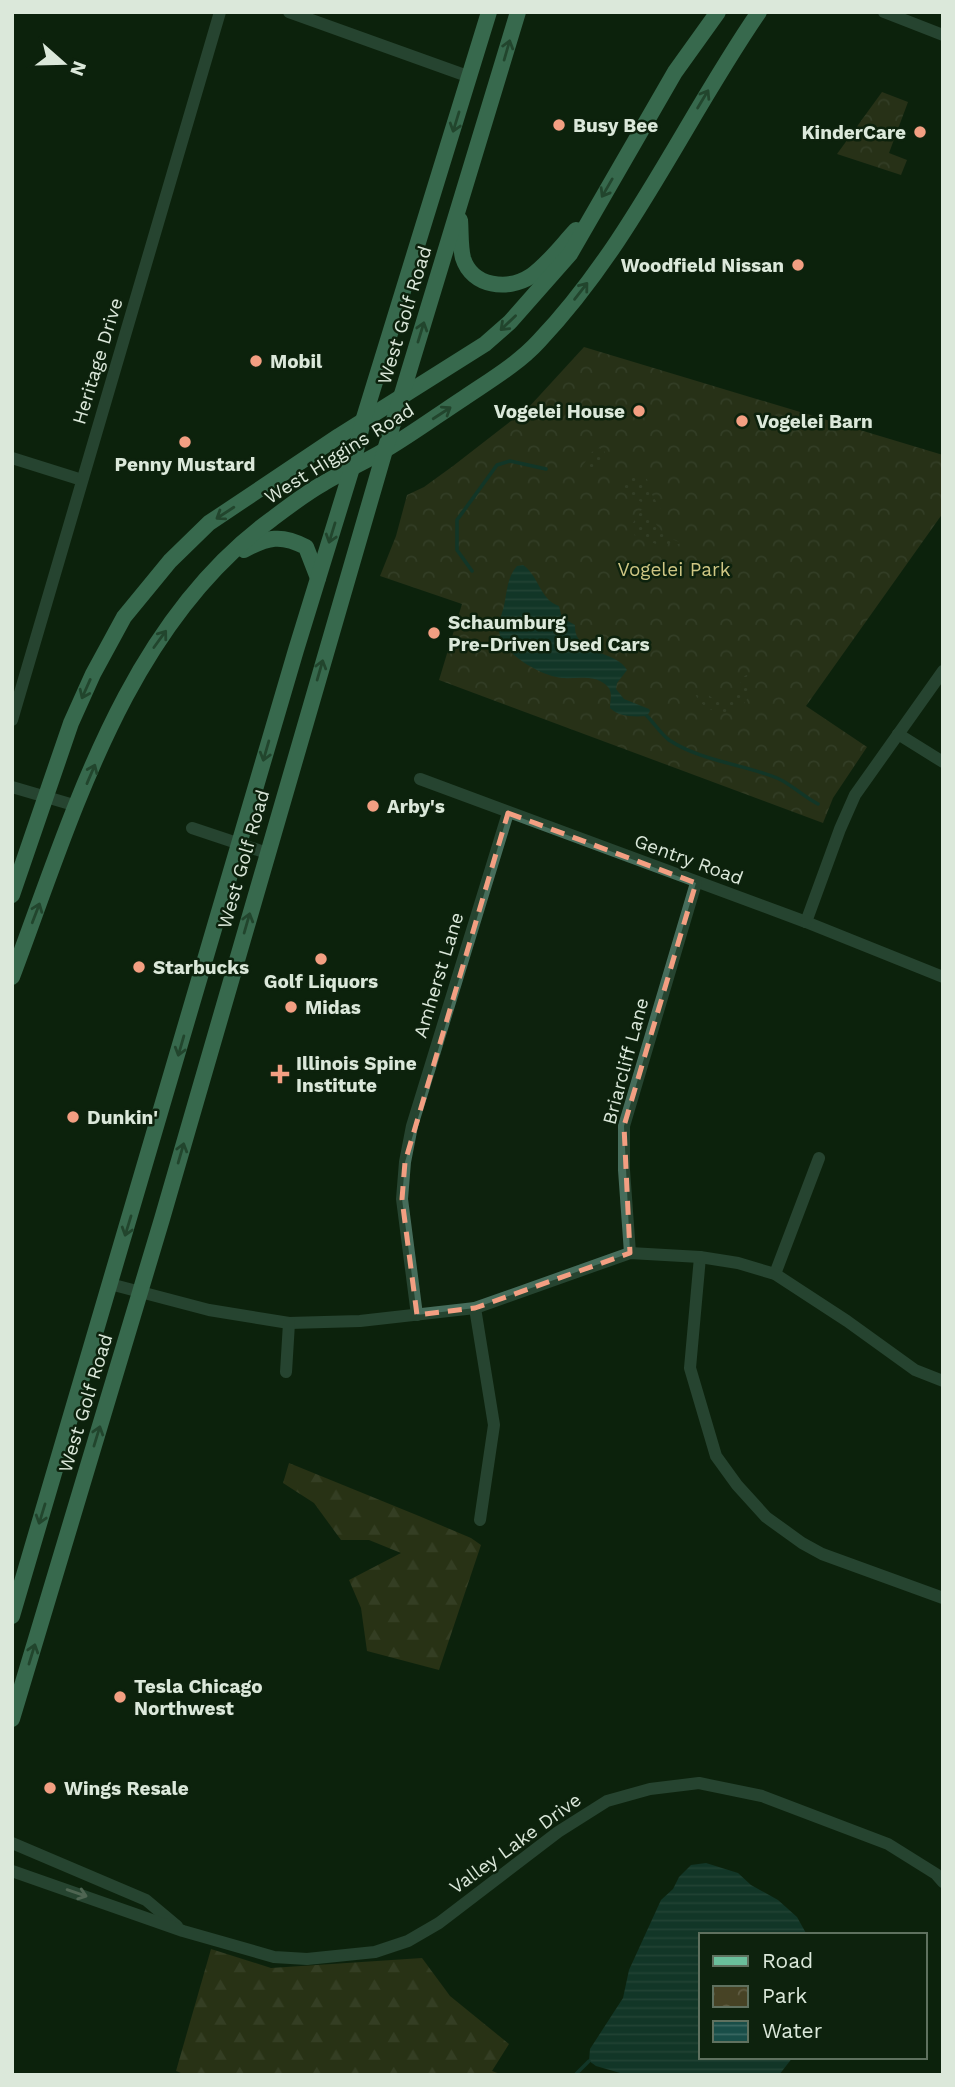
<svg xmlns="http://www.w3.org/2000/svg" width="955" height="2087" viewBox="0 0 955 2087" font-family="'Work Sans',sans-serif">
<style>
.forest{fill:url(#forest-firs)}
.park{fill:url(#park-crowns)}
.garden{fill:url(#garden-dots)}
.water{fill:url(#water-rules)}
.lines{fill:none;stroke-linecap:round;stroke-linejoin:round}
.stream{stroke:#194e48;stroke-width:3.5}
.minor{stroke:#466d5b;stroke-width:12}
.major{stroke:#6abf9b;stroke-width:16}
.oneway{stroke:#3c7054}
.oneway2{stroke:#9fb7a7}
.marked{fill:none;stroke:#f39f82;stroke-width:5;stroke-dasharray:14 9;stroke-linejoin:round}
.poi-dot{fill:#f39f82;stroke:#0d220d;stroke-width:2.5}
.labels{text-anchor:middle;stroke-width:5;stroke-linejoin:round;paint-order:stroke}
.poi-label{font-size:19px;font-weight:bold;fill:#dbe8da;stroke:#0d220d;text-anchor:start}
.street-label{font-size:19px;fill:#dbe8da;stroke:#0d220d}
.park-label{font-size:19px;fill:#cfc784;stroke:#0d220d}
</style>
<defs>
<pattern id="forest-firs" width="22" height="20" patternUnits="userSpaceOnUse" patternTransform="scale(1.75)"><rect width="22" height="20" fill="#4a451f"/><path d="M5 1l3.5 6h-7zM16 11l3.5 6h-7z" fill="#64603f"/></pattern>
<pattern id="park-crowns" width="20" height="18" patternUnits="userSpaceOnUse" patternTransform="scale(1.75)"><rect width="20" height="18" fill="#474325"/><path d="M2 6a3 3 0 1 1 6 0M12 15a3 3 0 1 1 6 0" fill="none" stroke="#615e44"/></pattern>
<pattern id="garden-dots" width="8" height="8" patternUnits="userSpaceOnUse" patternTransform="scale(1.75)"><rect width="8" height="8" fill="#474325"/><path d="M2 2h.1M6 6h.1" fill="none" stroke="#615e44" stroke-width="1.8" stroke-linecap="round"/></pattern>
<pattern id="water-rules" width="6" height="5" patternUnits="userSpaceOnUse" patternTransform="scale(1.75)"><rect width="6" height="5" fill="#194e48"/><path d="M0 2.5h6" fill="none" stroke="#3a6862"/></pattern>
</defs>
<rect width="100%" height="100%" fill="#0d220d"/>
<g class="forest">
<polygon points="289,1463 419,1516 471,1538 481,1545 439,1670 367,1651 361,1608 349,1580 401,1553 369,1540 341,1540 314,1503 283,1483"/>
<polygon points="211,1949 271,1968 422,1958 450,1996 509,2044 492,2071 503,2075 186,2075 176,2071"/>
</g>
<g class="park">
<polygon points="882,92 908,102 889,153 907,160 901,175 837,154"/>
<polygon points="584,347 943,455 943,513 806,706 867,747 833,798 823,823 439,680 462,604 380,576 396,536 407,495 424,487 453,466 529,407"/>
</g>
<g class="garden">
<polygon points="599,448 605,452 603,461 594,473 581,468 592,452"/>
<path d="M633,473L647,479L650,491L661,510C652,508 628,496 623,489L625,477Z"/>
<path d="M642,509C658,520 657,536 680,542L679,544H656L635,536L631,526Z"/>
<path d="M749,674C749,679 751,686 750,691C744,720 706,718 695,694L705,692L717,702L732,699L740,690V678Z"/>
</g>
<g class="water">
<path d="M523,565C540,577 539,599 559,606L562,618L575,625C573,655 617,650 627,670L617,683L616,689L624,699L649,709L650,711L647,716C634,717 619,717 610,708C610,700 613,693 608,687C597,674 576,679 562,678C540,675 504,655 499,632C497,623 502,615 504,606C507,592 507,577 517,566Z"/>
<polygon points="706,1863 738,1873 751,1885 778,1900 797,1917 807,1935 701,1935 701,2057 793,2057 779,2075 627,2075 596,2066 589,2061 590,2049 623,1998 629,1970 661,1900 673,1889 679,1877 691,1865"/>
</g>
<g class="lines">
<g class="stream">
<polyline points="472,571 457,550 457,520 497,465 510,461 546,469"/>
<path d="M647,716C654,723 661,734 669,740C701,761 742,764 777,778C791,784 804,797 818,804"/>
<polyline points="575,2075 589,2061"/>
</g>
<g class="minor">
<polyline points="289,12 470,77"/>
<polyline points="884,12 943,35"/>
<polyline points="12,458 82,480"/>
<polyline points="12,720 220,12"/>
<polyline points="898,734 943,762"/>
<polyline points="420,779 806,922 943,977"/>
<polyline points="12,787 77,806"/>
<polyline points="192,828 267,853"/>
<polyline points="806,922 840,829 855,795 943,671"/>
<polyline points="630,1253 624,1170 624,1126 696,883"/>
<polyline points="700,1257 690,1368 716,1456 737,1485 766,1517 802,1543 822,1554 943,1598"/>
<polyline points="775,1274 819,1158"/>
<polyline points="110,1284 209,1310 289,1323 360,1321 475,1308 630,1253 700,1257 738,1263 775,1274 847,1321 915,1370 943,1381"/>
<polyline points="475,1308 494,1425 480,1520"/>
<polyline points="417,1315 402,1199 405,1162 412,1126 508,813"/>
<polyline points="286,1372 289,1323"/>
<polyline points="12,1843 146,1900 177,1926"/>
<polyline points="12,1871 183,1931 274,1957 307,1959 375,1952 408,1941 439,1923 558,1832 607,1801 650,1789 699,1783 762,1796 888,1844 936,1874 943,1882"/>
</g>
<g class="major">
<path d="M460,220C461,232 460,246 463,258C472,287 508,291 531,276C548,264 562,245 576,230"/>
<path d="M244,550C268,537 281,534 306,547L318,578"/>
<polyline points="12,895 71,723 93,674 124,617 170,561 209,523 339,436 485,344 510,322 570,254 675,72 718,12"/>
<path d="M12,977C73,815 126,625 272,519C289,506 306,493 324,483C344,471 365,462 385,450C412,434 438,415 464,398C489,381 518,364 539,341C631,244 684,121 759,12"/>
<polyline points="12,1616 296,650 352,468 363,421 489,12"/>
<polyline points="12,1719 162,1219 385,450 518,12"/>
</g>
</g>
<defs><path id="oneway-shaft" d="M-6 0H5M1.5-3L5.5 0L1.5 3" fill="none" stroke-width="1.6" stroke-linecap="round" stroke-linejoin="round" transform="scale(1.75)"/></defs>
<g class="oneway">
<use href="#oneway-shaft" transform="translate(507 50) rotate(-74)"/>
<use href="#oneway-shaft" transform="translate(703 99) rotate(-59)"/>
<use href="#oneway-shaft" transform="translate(456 122) rotate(107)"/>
<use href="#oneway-shaft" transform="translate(607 188) rotate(120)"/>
<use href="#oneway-shaft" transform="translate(581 291) rotate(-52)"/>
<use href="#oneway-shaft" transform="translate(508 323) rotate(136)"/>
<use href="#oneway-shaft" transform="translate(421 332) rotate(-73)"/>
<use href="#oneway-shaft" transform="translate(442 413) rotate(-33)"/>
<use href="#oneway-shaft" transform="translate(225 513) rotate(147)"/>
<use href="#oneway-shaft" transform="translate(332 533) rotate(107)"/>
<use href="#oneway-shaft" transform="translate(160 639) rotate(-54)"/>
<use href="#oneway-shaft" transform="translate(320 670) rotate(-74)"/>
<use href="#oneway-shaft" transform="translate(86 689) rotate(114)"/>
<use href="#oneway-shaft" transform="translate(266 751) rotate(106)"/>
<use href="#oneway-shaft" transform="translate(91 774) rotate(-67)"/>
<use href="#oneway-shaft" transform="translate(36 913) rotate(-69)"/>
<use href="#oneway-shaft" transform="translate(247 923) rotate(-74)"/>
<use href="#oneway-shaft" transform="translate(181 1046) rotate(106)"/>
<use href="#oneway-shaft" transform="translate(181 1153) rotate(-74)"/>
<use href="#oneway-shaft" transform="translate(128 1226) rotate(107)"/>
<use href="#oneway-shaft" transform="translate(97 1436) rotate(-73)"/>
<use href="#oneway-shaft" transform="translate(42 1514) rotate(107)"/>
<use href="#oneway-shaft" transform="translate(32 1654) rotate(-73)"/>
</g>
<use class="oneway2" href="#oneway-shaft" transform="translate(77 1893) rotate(19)"/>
<path d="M0 0H955V2087H0ZM508,813L696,883L624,1126L630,1253L475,1308L417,1315L402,1199L405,1162Z" fill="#0d220d" fill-opacity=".55" fill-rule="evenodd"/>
<path class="marked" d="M508,813L696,883L624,1126L630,1253L475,1308L417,1315L402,1199L405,1162Z"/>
<g class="poi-dot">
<circle cx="559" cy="125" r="7"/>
<circle cx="920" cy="132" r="7"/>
<circle cx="798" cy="265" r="7"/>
<circle cx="256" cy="361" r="7"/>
<circle cx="639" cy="411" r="7"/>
<circle cx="742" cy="421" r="7"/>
<circle cx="185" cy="442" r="7"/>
<circle cx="434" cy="633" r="7"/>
<circle cx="373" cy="806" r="7"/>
<circle cx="321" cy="959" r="7"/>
<circle cx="139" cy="967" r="7"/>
<circle cx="291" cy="1007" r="7"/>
<path d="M276.5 1063.5h7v7h7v7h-7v7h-7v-7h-7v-7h7z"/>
<circle cx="73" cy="1117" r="7"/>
<circle cx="120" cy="1697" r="7"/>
<circle cx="50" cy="1788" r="7"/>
</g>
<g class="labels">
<g class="poi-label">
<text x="573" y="132">Busy Bee</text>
<text x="906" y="139" text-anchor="end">KinderCare</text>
<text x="784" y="272" text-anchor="end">Woodfield Nissan</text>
<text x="270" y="368">Mobil</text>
<text x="625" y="418" text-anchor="end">Vogelei House</text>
<text x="756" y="428">Vogelei Barn</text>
<text x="185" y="471" text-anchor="middle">Penny Mustard</text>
<text x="448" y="629">Schaumburg<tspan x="448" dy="22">Pre-Driven Used Cars</tspan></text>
<text x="387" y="813">Arby's</text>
<text x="153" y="974">Starbucks</text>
<text x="321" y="988" text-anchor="middle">Golf Liquors</text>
<text x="305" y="1014">Midas</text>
<text x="296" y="1070">Illinois Spine<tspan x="296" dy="22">Institute</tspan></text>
<text x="87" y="1124">Dunkin'</text>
<text x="134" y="1693">Tesla Chicago<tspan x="134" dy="22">Northwest</tspan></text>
<text x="64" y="1795">Wings Resale</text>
</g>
<g class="street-label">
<text transform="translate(404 315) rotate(-73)" y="7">West Golf Road</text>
<text transform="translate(97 361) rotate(-73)" y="7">Heritage Drive</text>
<text transform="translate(339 453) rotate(-32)" y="7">West Higgins Road</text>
<text transform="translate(243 859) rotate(-74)" y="7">West Golf Road</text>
<text transform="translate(689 859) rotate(20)" y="7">Gentry Road</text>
<text transform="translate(438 975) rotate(-73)" y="7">Amherst Lane</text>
<text transform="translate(625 1061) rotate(-75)" y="7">Briarcliff Lane</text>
<text transform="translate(85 1403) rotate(-73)" y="7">West Golf Road</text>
<text transform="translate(515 1843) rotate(-36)" y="7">Valley Lake Drive</text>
</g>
<g class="park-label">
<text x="674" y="576">Vogelei Park</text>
</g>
</g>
<rect width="955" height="2087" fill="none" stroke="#dbe8da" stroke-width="28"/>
<rect x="699" y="1933" width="228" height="126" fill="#0d220d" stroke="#5f715f" stroke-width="2"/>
<rect x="713" y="1956" width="35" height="10" fill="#6abf9b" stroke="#5f715f" stroke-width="2"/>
<text x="762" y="1968" font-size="21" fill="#dbe8da">Road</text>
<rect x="713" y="1986" width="35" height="21" fill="url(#park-crowns)" stroke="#5f715f" stroke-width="2"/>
<text x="762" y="2003" font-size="21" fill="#dbe8da">Park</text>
<rect x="713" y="2021" width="35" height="21" fill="url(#water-rules)" stroke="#5f715f" stroke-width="2"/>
<text x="762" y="2038" font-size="21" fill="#dbe8da">Water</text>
<g transform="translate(63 63) rotate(110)" stroke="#0d220d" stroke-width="5" paint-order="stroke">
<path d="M0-5L12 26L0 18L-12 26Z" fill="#dbe8da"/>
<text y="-10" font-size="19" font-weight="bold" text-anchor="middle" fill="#dbe8da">N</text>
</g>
</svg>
